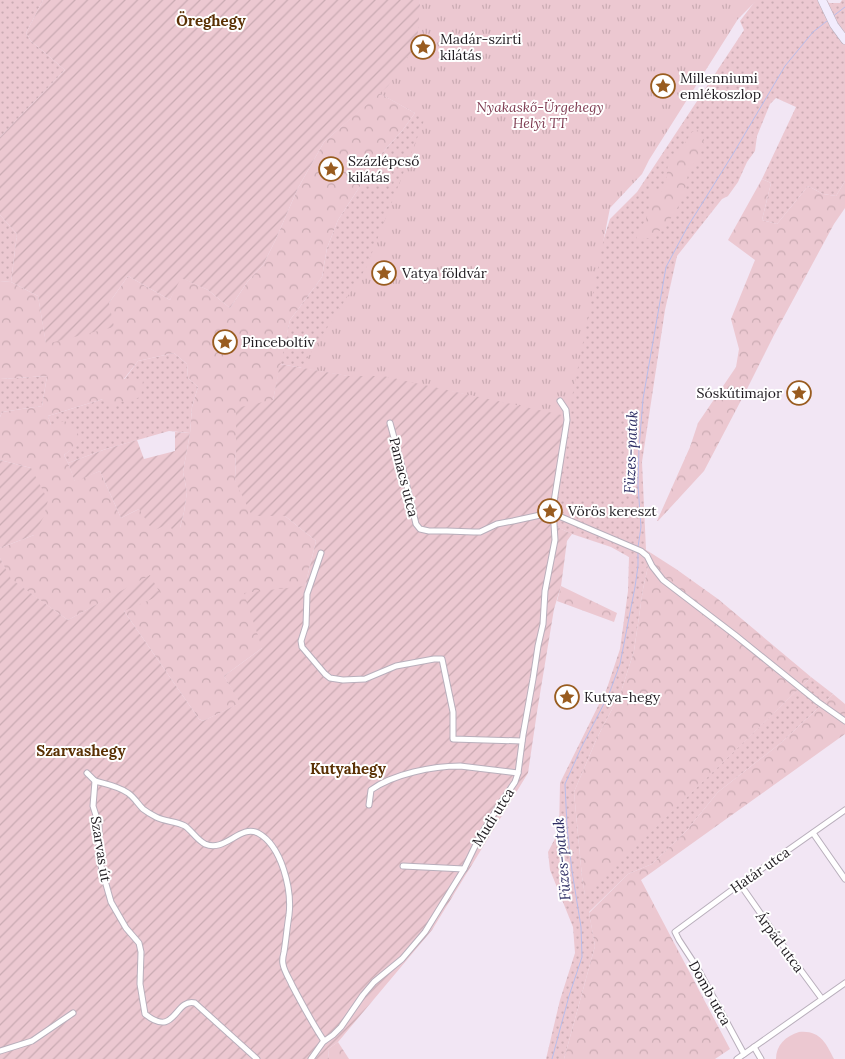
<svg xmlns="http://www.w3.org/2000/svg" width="845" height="1059" viewBox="0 0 845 1059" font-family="Lora,serif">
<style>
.grass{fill:url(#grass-dots)}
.forest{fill:url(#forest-crowns);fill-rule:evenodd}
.park{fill:url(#park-tufts)}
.garden{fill:url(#garden-furrows)}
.pitch{fill:#ecc8d1}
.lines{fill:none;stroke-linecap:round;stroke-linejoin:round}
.stream{stroke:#b9bdeb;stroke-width:1}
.minor-casing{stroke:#b9afbc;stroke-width:7}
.secondary-casing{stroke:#b9afbc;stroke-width:9}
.minor{stroke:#fff;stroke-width:5}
.secondary{stroke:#f2ecfd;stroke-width:8}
.labels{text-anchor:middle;stroke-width:4;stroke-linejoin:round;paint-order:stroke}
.poi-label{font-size:14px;fill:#1f1b20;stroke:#fff;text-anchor:start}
.park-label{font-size:14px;font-style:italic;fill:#7e3b51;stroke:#fff}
.street-label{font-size:14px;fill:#1f1b20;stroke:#fff}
.neighbourhood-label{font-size:15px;font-weight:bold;fill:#5a3104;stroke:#fff}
.water-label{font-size:15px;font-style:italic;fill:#2c2c63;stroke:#fff}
</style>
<defs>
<pattern id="grass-dots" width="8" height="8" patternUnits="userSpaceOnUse" patternTransform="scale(1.25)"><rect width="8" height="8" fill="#ecc8d1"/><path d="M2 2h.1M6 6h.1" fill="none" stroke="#caabb3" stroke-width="1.8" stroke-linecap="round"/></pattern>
<pattern id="forest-crowns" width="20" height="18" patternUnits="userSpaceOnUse" patternTransform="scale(1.25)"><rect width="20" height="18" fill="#ecc8d1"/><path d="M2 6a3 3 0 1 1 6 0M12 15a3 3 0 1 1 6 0" fill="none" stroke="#caabb3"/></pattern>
<pattern id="park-tufts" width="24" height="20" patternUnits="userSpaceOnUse" patternTransform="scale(1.25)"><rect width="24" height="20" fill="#ecc8d1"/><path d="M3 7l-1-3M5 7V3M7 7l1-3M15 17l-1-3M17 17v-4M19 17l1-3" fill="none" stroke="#caabb3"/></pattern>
<pattern id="garden-furrows" width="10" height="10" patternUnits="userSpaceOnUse" patternTransform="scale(1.25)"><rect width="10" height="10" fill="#ecc8d1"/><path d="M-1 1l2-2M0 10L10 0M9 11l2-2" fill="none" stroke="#caabb3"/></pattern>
</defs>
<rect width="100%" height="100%" fill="#f2e6f4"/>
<g class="grass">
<polygon points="0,0 43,0 26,33 31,41 65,70 0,137"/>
<polygon points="419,0 612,150 597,260 610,219 637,192 744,30 740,21 756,0 827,0 829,3 840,3 842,0 845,0 845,181 836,196 823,194 808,186 777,224 762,220 771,183 762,179 796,107 776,98 770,104 757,136 755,151 747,162 738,182 728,196 722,199 677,256 665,310 642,462 646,550 651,553 643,589 634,651 621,692 597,738 574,792 582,877 585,895 811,677 833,694 782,742 718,792 687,830 652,864 628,874 589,912 595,946 564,1059 546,1059 560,1000 575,953 573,927 550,870 548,852 559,831 560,783 607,688 620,649 628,591 629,557 611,547 572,534 557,527 555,509 464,393 349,376 280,364 290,320 322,277 327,248 338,220 381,154 402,131 415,113 379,93 388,86 420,5"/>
<polygon points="0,215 17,234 11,282 0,281"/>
<polygon points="174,353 187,364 188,378 198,387 192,407 190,433 169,431 106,449 68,463 64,455 83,440 51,425 48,416 103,399 142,380 124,380 138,361"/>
<polygon points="47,376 42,406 2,412 0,417 0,379"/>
</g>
<g class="forest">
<path d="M379,93L415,113L402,131L381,154L338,220L327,248L322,277L290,320L273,400L236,450L235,481L285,516L316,541L305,586L262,648L224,676L241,703L203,721L199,719L124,611L150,576L68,620L10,579L0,558V548L34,535L31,468L0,460V417L2,412L42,406L47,376L0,379V281L11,282L38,296L46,343L109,303L128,276L170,300L180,277L208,290L230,308L248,281L263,265L275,241L298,188L324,142ZM174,353L187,364L188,378L198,387L192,407L190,433L183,472L187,492L184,512L180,528L168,524L139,509L121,518L100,471L75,481L68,463L64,455L84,440L65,421L51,425L48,416L103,399L111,405L141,397L143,380L124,379L138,361Z"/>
<path d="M699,130L704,140L702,149L699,159L689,168L685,191L679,206L667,224L658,232L649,238L637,239L636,234C642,226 650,215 650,205C650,199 648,195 650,189H654L657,193L662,191L666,181L668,164L681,149L692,132Z"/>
<polygon points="762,179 771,183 762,220 777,224 808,186 823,194 836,196 845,181 845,208 834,224 773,337 747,389 704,471 658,521 657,521 690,447 698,423 736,367 739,349 731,319 755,260 728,240"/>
<polygon points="651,553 676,569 718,599 811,677 585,896 582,877 574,792 597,738 621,692 634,651 643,589"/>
<polygon points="561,586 617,613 614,622 557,601"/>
<polygon points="833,694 845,704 845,734 641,880 730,1049 715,1059 564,1059 595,946 589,913 628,874 652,864 687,830 718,792 782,742"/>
<polygon points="338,1042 349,1059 329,1059 328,1049"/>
</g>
<polygon class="park" points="419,0 757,0 738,19 649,160 642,174 610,208 568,417 383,376 349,376 301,368 366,268 425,118 379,93 388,86 417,44 420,5"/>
<g class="garden">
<polygon points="43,0 419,0 420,4 417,44 388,86 324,142 298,188 275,241 263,265 248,281 230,308 208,290 181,278 170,300 128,276 109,303 114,327 46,344 38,296 11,282 17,234 0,215 0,137 65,70 31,41 26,33"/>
<polygon points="280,364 349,376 383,376 562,415 568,425 557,486 555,509 557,527 572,534 567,541 561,586 554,609 537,712 528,773 432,930 338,1042 328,1049 329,1059 0,1059 0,558 11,579 68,620 150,575 161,595 124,611 199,719 203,721 240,703 224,676 262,648 244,593 305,586 316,541 285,516 252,516 235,481 236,450 236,408 273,400"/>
<polygon points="175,432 190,433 183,472 187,492 184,512 180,528 175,533 168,524 153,531 139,509 121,518 100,471 75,482 68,463 106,449 137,440 144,459 175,451"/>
<polygon points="0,460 31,468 48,500 44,516 34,535 0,548"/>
</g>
<path class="pitch" d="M799,1032C820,1030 826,1043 834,1059H776C776,1045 786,1036 799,1032Z"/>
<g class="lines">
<g class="stream">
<polyline points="832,17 845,7"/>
<polyline points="638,547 641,527 638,485 639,448 643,399 666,267 688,226 733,154 785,66 813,32 827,21"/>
<polyline points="552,1059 569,996 582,957 581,927 572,871 567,827 565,784 581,748 609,694 620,664 635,587 638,566 638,551"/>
</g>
<g class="minor-casing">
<g id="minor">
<polyline points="390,423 405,478 416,524 420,529 429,531 447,531 474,532 480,532 497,524 513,521 545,514 554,514 641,551 647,556 652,566 663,580 735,635 818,702 845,721"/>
<polyline points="321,553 307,594 306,625 301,641 302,647 325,674 330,678 343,680 365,679 396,666 434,659 442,659 453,712 453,739 522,741"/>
<path d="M87,773L95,781L93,806L99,825V857L102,870L111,902L126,928L139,943L141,952L140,984L145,1014C176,1039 174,998 195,1003L257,1059"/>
<path d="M95,781C106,784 118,786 128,793C134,797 138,804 143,809C147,812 152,815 156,817C166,822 176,821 185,826C192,831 197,840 205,844C225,853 240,824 258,833C282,846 292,890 289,915C287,927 286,940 284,952C283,956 282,960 283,964C284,971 289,978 292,985C302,1004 312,1023 324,1041"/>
<path d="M369,805L371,790C393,774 433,766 460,766L518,773"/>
<polyline points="813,833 845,879"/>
<polyline points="403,866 464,869"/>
<polyline points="740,884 791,957 822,999"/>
<polyline points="754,1047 761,1059"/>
<polyline points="0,1051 32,1041 73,1013"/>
<polyline points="744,1054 698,969 679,940 675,932 740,884 845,810"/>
<polyline points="311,1059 323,1042 333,1035 341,1027 363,995 374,982 402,959 425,932 464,869 480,836 500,804 515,782 518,773 523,735 533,679 538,646 543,624 545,591 555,540 553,508 567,420 566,410 560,401"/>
<polyline points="737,1059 845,983"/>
</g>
</g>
<g class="secondary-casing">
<polyline id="secondary" points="822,0 834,25 845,40"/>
</g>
<use href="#minor" class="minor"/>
<use href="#secondary" class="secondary"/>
</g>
<defs>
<g id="sight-ring" transform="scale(1.25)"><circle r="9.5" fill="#fff" stroke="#995c1f" stroke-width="1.5"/><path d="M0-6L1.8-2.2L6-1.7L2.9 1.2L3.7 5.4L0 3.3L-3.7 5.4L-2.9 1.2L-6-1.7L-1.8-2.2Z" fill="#995c1f"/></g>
</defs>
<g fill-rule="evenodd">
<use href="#sight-ring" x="423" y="47"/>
<use href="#sight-ring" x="663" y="86"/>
<use href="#sight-ring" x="331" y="169"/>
<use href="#sight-ring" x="384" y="273"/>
<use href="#sight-ring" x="225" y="342"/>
<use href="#sight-ring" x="799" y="393"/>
<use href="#sight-ring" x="550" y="511"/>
<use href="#sight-ring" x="567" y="697"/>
</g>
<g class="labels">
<g class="poi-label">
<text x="440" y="44">Madár-szirti<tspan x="440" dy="16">kilátás</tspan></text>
<text x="680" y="83">Millenniumi<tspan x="680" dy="16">emlékoszlop</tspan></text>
<text x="348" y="166">Százlépcső<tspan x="348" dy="16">kilátás</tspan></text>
<text x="402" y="278">Vatya földvár</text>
<text x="242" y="347">Pinceboltív</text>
<text x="782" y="398" text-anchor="end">Sóskútimajor</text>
<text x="568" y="516">Vörös kereszt</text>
<text x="584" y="702">Kutya-hegy</text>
</g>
<g class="park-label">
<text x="540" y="112">Nyakaskő-Ürgehegy<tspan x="540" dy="16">Helyi TT</tspan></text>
</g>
<g class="street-label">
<text transform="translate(404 477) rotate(76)" y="5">Pamacs utca</text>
<text transform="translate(493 817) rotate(-58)" y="5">Mudi utca</text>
<text transform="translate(101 849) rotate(81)" y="5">Szarvas út</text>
<text transform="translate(760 870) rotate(-35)" y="5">Határ utca</text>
<text transform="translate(780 942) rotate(54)" y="5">Árpád utca</text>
<text transform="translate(710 993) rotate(61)" y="5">Domb utca</text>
</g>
<g class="neighbourhood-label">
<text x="211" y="26">Öreghegy</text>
<text x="81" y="756">Szarvashegy</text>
<text x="348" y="774">Kutyahegy</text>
</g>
<g class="water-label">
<text transform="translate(631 452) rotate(-88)" y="5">Füzes-patak</text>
<text transform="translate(562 859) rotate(-95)" y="5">Füzes-patak</text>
</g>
</g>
</svg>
